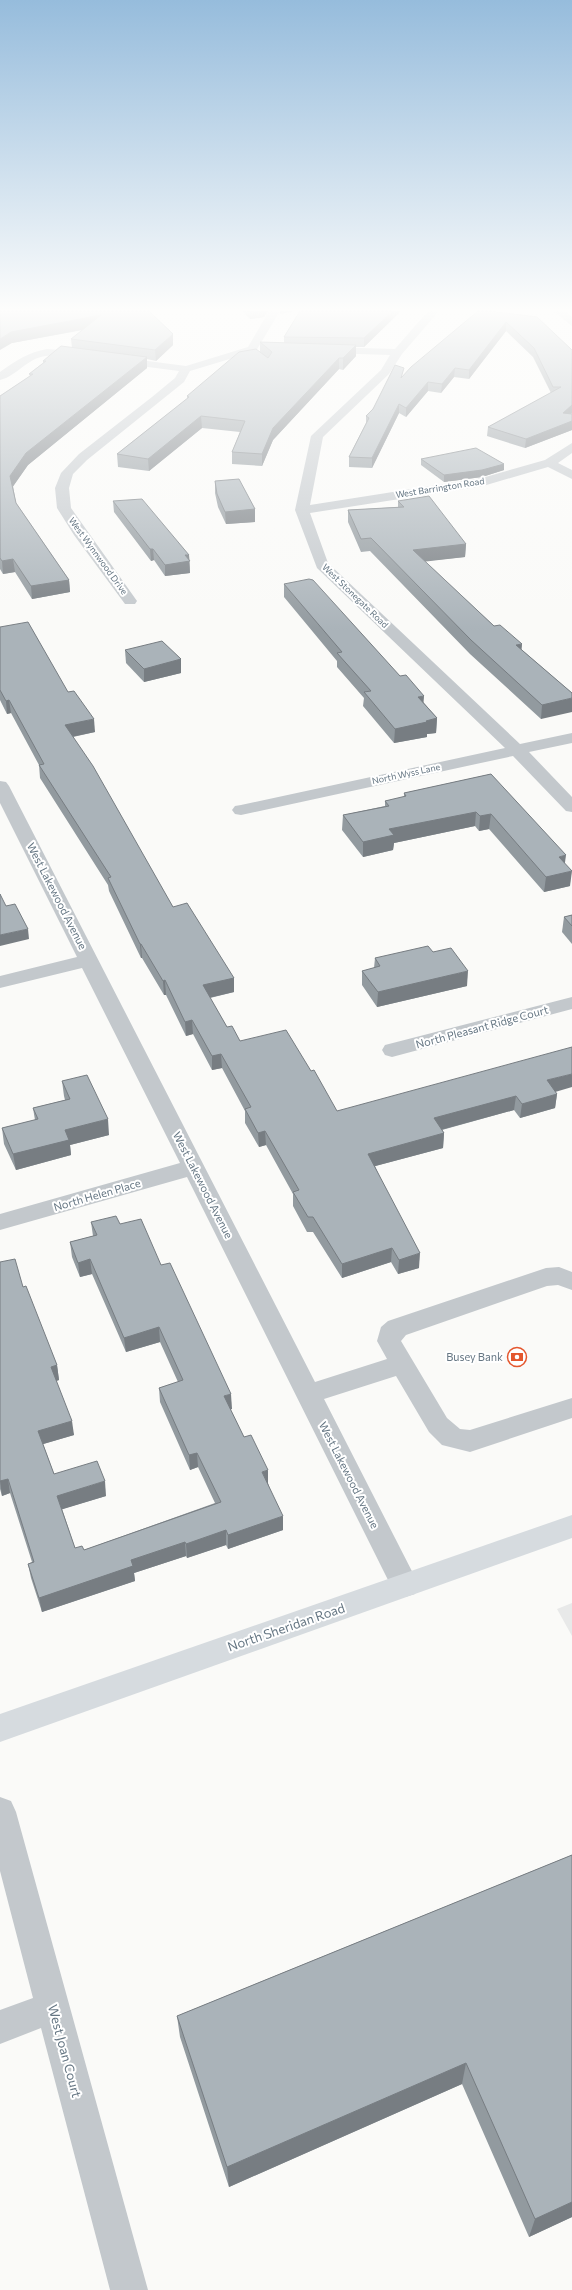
<svg xmlns="http://www.w3.org/2000/svg" width="572" height="2290" viewBox="0 0 572 2290" font-family="Commissioner,sans-serif">
<style>
.built{fill:#e8e9e9}
.lines{fill:none;stroke-linecap:round;stroke-linejoin:round}
.minor{fill:#c3c8cc;fill-rule:evenodd}
.major{fill:#d6dbdf;fill-rule:evenodd}
.wall{fill:#929a9f}
.shaded-wall{fill:#777d82}
.building{fill:#aab3b9;stroke:#777d82}
.labels{text-anchor:middle;stroke-width:4;stroke-linejoin:round;paint-order:stroke}
.far-street-label{font-size:9px;fill:#657683;stroke:#fff}
.street-label{font-size:11px;fill:#657683;stroke:#fff}
.poi-label{font-size:11px;fill:#657683;stroke:#fff;text-anchor:end}
.near-street-label{font-size:13px;fill:#657683;stroke:#fff}
</style>
<rect width="100%" height="100%" fill="#fafaf8"/>
<polygon class="built" points="572,1603 572,1636 557,1609"/>
<g class="lines">
<g class="minor">
<polygon points="269,311 280,311 256,351 190,371 184,382 87,460 73,474 69,488 71,508 137,601 135,604 125,604 74,535 57,508 55,488 61,473 79,454 152,397 175,378 179,371 117,363 111,360 117,357 186,366 248,347"/>
<polygon points="428,311 439,311 402,354 389,374 323,437 310,505 482,478 545,460 572,443 572,453 558,463 572,470 572,479 548,467 483,486 310,513 328,563 520,744 572,733 572,743 529,752 572,797 572,812 566,811 513,756 241,815 235,814 232,810 235,806 241,805 505,748 317,568 295,510 311,436 381,370 390,355 327,353 321,350 327,347 395,349"/>
<polygon points="553,311 565,311 572,317 572,326"/>
<path d="M47,349L85,352L91,355C86,361 55,354 46,356C27,358 17,376 0,380V372C15,361 29,352 47,349Z"/>
<polygon points="0,781 6,782 9,786 315,1382 387,1359 377,1341 381,1327 388,1321 546,1268 559,1267 572,1272 572,1290 558,1285 547,1286 406,1335 401,1341 447,1418 460,1429 470,1430 572,1398 572,1418 470,1452 442,1445 429,1432 396,1376 324,1399 419,1585 415,1594 405,1597 395,1594 187,1177 0,1230 0,1214 180,1163 82,968 0,988 0,976 77,957 0,803"/>
<polygon points="572,997 572,1009 392,1057 385,1055 382,1050 385,1045"/>
<polygon points="0,1797 11,1801 16,1812 148,2290 110,2290 41,2028 0,2044 0,2010 33,1998 0,1871"/>
</g>
<polygon class="major" points="572,1515 572,1538 0,1742 0,1714"/>
</g>
<g class="wall">
<polygon points="0,311 173,345 156,361 147,359 147,368 28,465 13,486 16,503 69,580 70,592 32,599 15,572 3,574 0,569 0,396 30,376 29,374 43,363 43,361 72,348 71,339 83,330 12,343"/>
<polygon points="242,311 268,311 264,317 250,319"/>
<polygon points="300,311 401,311 364,347 356,347 356,356 343,370 339,369 273,440 262,466 232,464 232,452 240,432 202,428 149,471 118,467 117,454 187,399 187,396 260,352 260,342 284,343 284,337"/>
<polygon points="489,311 572,350 572,413 571,414 572,414 572,430 525,448 487,436 488,427 551,393 533,357 506,331 469,379 454,377 441,393 428,391 406,417 399,413 372,468 349,467 349,457 366,423 366,416 403,376"/>
<polygon points="421,459 504,464 504,470 482,477 444,482 421,465"/>
<polygon points="215,481 255,509 255,522 226,524 218,507 215,493"/>
<polygon points="113,501 189,555 190,573 165,576 154,560 151,561 114,512"/>
<polygon points="398,501 466,544 465,557 425,561 494,626 572,693 541,719 470,654 370,551 361,552 348,522 348,510 398,507"/>
<polygon points="284,584 424,703 437,718 436,733 427,734 427,737 394,743 363,706 364,698 337,667 337,661 284,597"/>
<polygon points="0,627 68,692 95,732 73,737 173,907 234,978 234,992 210,998 227,1027 240,1041 337,1111 555,1092 557,1094 555,1108 520,1118 514,1110 442,1130 444,1133 443,1148 375,1166 419,1268 398,1274 391,1262 342,1278 313,1232 307,1232 293,1206 293,1194 266,1145 259,1147 245,1123 245,1111 222,1068 212,1070 193,1034 186,1036 166,995 164,995 142,958 141,958 109,891 108,885 40,778 39,765 11,713 7,714 0,700"/>
<polygon points="125,650 181,659 181,673 144,682 126,663"/>
<polygon points="491,774 565,864 570,886 544,892 489,829 479,831 475,826 394,843 393,850 363,857 342,830 343,815 385,806 385,801 404,797 404,793"/>
<polygon points="572,915 572,944 562,932 564,917"/>
<polygon points="433,952 467,986 377,1007 362,985 362,971 374,968 375,958"/>
<polygon points="62,1081 109,1135 70,1145 71,1155 16,1170 4,1144 2,1128 35,1120 33,1108 65,1100 64,1096"/>
<polygon points="91,1222 120,1224 161,1265 232,1409 230,1409 244,1437 268,1483 283,1530 228,1549 226,1545 187,1558 186,1556 134,1573 135,1581 42,1612 31,1578 28,1564 32,1562 10,1493 2,1496 0,1489 0,1262 23,1287 57,1365 59,1380 56,1381 74,1435 43,1444 54,1474 106,1496 62,1509 75,1548 84,1550 215,1503 198,1467 190,1470 160,1402 159,1388 178,1382 160,1342 126,1352 92,1274 80,1277 72,1257 70,1242 93,1236"/>
<polygon points="572,1855 572,2217 529,2237 462,2084 229,2187 180,2037 177,2016"/>
</g>
<g class="shaded-wall">
<polygon points="250,311 268,311 264,317 250,319"/>
<polygon points="280,311 297,311 280,314"/>
<polygon points="393,311 401,311 364,347 364,338"/>
<polygon points="101,315 102,326 12,343 0,350 0,339 11,332"/>
<polygon points="506,322 506,331 469,379 469,370"/>
<polygon points="173,334 173,345 156,361 155,350"/>
<polygon points="356,345 356,356 343,370 343,358"/>
<polygon points="147,357 147,368 28,465 12,488 10,476 26,453"/>
<polygon points="339,358 339,369 273,440 262,466 262,454 273,428"/>
<polygon points="455,368 454,377 441,393 442,384"/>
<polygon points="428,382 428,391 406,417 406,408"/>
<polygon points="399,404 399,413 372,468 372,458"/>
<polygon points="572,405 572,413 562,422 563,413"/>
<polygon points="201,416 202,428 149,471 148,459"/>
<polygon points="572,421 572,430 525,448 526,439"/>
<polygon points="504,464 504,470 482,477 444,482 444,475"/>
<polygon points="255,509 255,522 226,524 225,512"/>
<polygon points="466,544 465,557 413,563 413,550"/>
<polygon points="150,549 153,549 154,560 151,561"/>
<polygon points="185,555 189,555 190,573 165,576 165,565"/>
<polygon points="13,559 15,572 3,574 2,561"/>
<polygon points="69,580 70,592 32,599 31,586"/>
<polygon points="522,644 521,658 516,645"/>
<polygon points="181,659 181,673 144,682 144,669"/>
<polygon points="424,696 423,710 418,697"/>
<polygon points="572,698 572,712 541,719 542,705"/>
<polygon points="9,700 11,713 7,714 6,701"/>
<polygon points="437,718 436,733 427,734 427,737 394,743 395,729 426,721"/>
<polygon points="94,719 95,732 66,738 65,725"/>
<polygon points="476,812 475,826 394,843 393,850 363,857 363,842 389,829"/>
<polygon points="491,814 489,829 479,831 480,816"/>
<polygon points="566,855 564,870 559,857"/>
<polygon points="572,871 570,886 544,892 546,877"/>
<polygon points="28,929 29,939 0,946 0,935"/>
<polygon points="140,944 141,944 142,958 141,958"/>
<polygon points="468,971 467,986 377,1007 378,992"/>
<polygon points="234,978 234,992 204,999 203,985"/>
<polygon points="165,980 166,995 164,995 163,981"/>
<polygon points="192,1020 193,1034 186,1036 185,1022"/>
<polygon points="221,1054 222,1068 212,1070 212,1056"/>
<polygon points="572,1074 572,1087 545,1095 547,1080"/>
<polygon points="557,1094 555,1108 520,1118 522,1104"/>
<polygon points="516,1096 514,1110 433,1132 434,1118"/>
<polygon points="108,1119 109,1135 70,1145 71,1155 16,1170 13,1154 65,1130"/>
<polygon points="265,1131 266,1145 259,1147 258,1133"/>
<polygon points="444,1133 443,1148 368,1168 368,1154"/>
<polygon points="392,1248 391,1262 342,1278 342,1264"/>
<polygon points="420,1253 419,1268 398,1274 399,1260"/>
<polygon points="90,1259 92,1274 80,1277 78,1263"/>
<polygon points="159,1327 160,1342 126,1352 124,1338"/>
<polygon points="57,1365 59,1380 53,1382 51,1367"/>
<polygon points="231,1394 232,1409 225,1411 224,1396"/>
<polygon points="72,1421 74,1435 40,1445 38,1431"/>
<polygon points="197,1453 198,1467 190,1470 189,1455"/>
<polygon points="268,1470 268,1485 262,1472"/>
<polygon points="8,1479 10,1493 2,1496 0,1481"/>
<polygon points="105,1481 106,1496 60,1510 57,1496"/>
<polygon points="283,1516 283,1530 228,1549 228,1535"/>
<polygon points="226,1530 226,1545 187,1558 186,1544"/>
<polygon points="185,1542 186,1556 134,1573 135,1581 42,1612 39,1598 131,1560"/>
<polygon points="466,2063 462,2084 229,2187 227,2167"/>
<polygon points="572,2202 572,2217 529,2237 535,2219"/>
</g>
<g class="building">
<polygon points="0,311 149,311 173,334 155,350 71,339 101,315 11,332 0,339"/>
<polygon points="300,311 393,311 364,338 284,337"/>
<polygon points="478,311 489,311 537,317 572,350 572,405 563,413 572,414 572,421 526,439 488,427 561,387 553,387 534,348 506,322 469,370 455,368 442,384 428,382 406,408 399,404 372,458 349,457 369,418 366,416 373,409 395,365 404,368 401,378 411,367"/>
<polygon points="260,342 356,345 343,358 339,358 273,428 262,454 232,452 245,421 201,416 148,459 117,454 189,397 187,396 239,352 256,349 268,358 272,352"/>
<polygon points="61,346 147,357 26,453 10,476 16,503 69,580 31,586 13,559 2,561 0,558 0,396 33,374 29,374 46,361 43,361"/>
<polygon points="476,448 504,464 482,470 444,475 421,459"/>
<polygon points="239,479 255,509 225,512 217,494 215,481"/>
<polygon points="429,496 466,544 413,550 494,626 500,625 522,644 516,645 572,693 572,698 542,705 471,640 371,538 361,539 348,510 404,507 398,501"/>
<polygon points="142,499 189,555 185,555 190,561 165,565 153,549 150,549 113,501"/>
<polygon points="309,579 313,580 400,676 406,675 424,696 418,697 437,718 426,721 427,722 395,729 364,692 371,691 337,653 342,652 284,584"/>
<polygon points="28,622 68,692 74,691 94,719 65,725 93,766 173,907 187,903 234,978 203,985 227,1027 232,1026 240,1041 286,1030 311,1071 314,1070 337,1111 572,1047 572,1074 547,1080 557,1094 522,1104 516,1096 434,1118 444,1133 368,1154 420,1253 399,1260 392,1248 342,1264 313,1217 308,1217 293,1192 299,1190 265,1131 258,1133 245,1109 251,1107 221,1054 212,1056 192,1020 185,1022 165,980 163,981 141,944 140,944 108,878 111,877 39,765 44,764 9,700 6,701 0,690 0,627"/>
<polygon points="162,641 181,659 144,669 125,650"/>
<polygon points="491,774 566,855 559,857 572,871 546,877 491,814 480,816 476,812 389,829 394,835 363,842 343,815 389,806 385,801 406,796 404,793"/>
<polygon points="0,894 6,906 15,904 28,929 0,935"/>
<polygon points="572,915 572,926 564,917"/>
<polygon points="428,946 433,952 451,948 468,971 378,992 362,971 380,966 375,958"/>
<polygon points="87,1075 108,1119 65,1130 69,1140 13,1154 2,1128 38,1119 33,1108 70,1099 62,1081"/>
<polygon points="116,1216 120,1224 141,1219 161,1265 170,1263 231,1394 224,1396 244,1437 251,1435 268,1470 262,1472 283,1516 228,1535 226,1530 186,1544 185,1542 131,1560 133,1566 39,1598 28,1564 34,1562 8,1479 0,1481 0,1262 15,1259 23,1287 26,1286 57,1365 51,1367 72,1421 38,1431 54,1474 97,1461 105,1481 57,1496 75,1548 82,1546 84,1550 221,1502 197,1453 189,1455 159,1388 183,1380 159,1327 124,1338 90,1259 78,1263 70,1242 97,1235 91,1222"/>
<polygon points="572,1855 572,2202 535,2219 466,2063 227,2167 177,2016"/>
</g>
<linearGradient id="sky" x2="0" y2="1"><stop stop-color="#96bcdc"/><stop offset="0.49" stop-color="#fdfdfc"/><stop offset="1" stop-color="#fdfdfc" stop-opacity="0"/></linearGradient>
<rect width="572" height="632" fill="url(#sky)"/>
<defs>
<g id="bank-ring" transform="scale(1)"><circle r="9.5" fill="#fff" stroke="#e4572e" stroke-width="1.5"/><path d="M-6-4H6V4H-6ZM0-2.3a2.3 2.3 0 1 0 0 4.6a2.3 2.3 0 1 0 0-4.6Z" fill="#e4572e"/></g>
</defs>
<g fill-rule="evenodd">
<use href="#bank-ring" x="517" y="1357"/>
</g>
<g class="labels">
<g class="far-street-label">
<text transform="translate(440 488) rotate(-9)" y="3">West Barrington Road</text>
<text transform="translate(98 556) rotate(54)" y="3">West Wynnwood Drive</text>
<text transform="translate(355 596) rotate(44)" y="3">West Stonegate Road</text>
<text transform="translate(406 774) rotate(-12)" y="3">North Wyss Lane</text>
</g>
<g class="street-label">
<text transform="translate(57 896) rotate(63)" y="4">West Lakewood Avenue</text>
<text transform="translate(482 1027) rotate(-15)" y="4">North Pleasant Ridge Court</text>
<text transform="translate(203 1185) rotate(63)" y="4">West Lakewood Avenue</text>
<text transform="translate(97 1195) rotate(-16)" y="4">North Helen Place</text>
<text transform="translate(349 1475) rotate(63)" y="4">West Lakewood Avenue</text>
</g>
<g class="poi-label">
<text x="503" y="1361">Busey Bank</text>
</g>
<g class="near-street-label">
<text transform="translate(286 1627) rotate(-19)" y="5">North Sheridan Road</text>
<text transform="translate(65 2051) rotate(75)" y="5">West Joan Court</text>
</g>
</g>
</svg>
